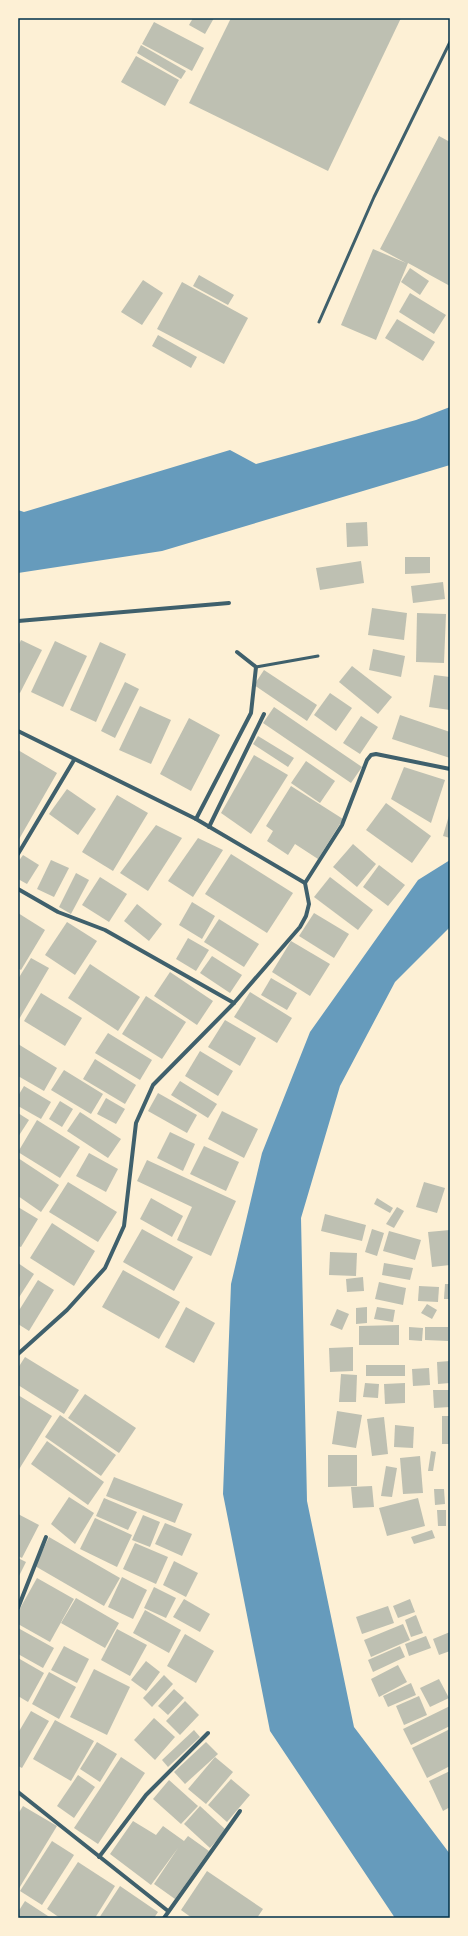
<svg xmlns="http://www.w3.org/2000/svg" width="468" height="1936" viewBox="0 0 468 1936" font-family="Commissioner,sans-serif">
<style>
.water{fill:#669bbc}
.building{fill:#bec0b2}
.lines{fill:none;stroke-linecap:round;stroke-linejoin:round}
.service{stroke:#3f606c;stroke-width:3}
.minor{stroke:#3f606c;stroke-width:4}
.neatline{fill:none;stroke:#003049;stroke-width:1.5}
</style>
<rect width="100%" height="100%" fill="#fdf0d5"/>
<g class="water">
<polygon points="450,407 450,465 162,551 18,573 18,510 24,512 230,450 256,464 416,420"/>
<polygon points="450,860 450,927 395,982 340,1086 301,1218 307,1501 354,1727 450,1854 450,1918 395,1918 270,1731 223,1494 231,1284 262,1153 310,1032 418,880"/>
</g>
<g class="building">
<polygon points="193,18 214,18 205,34 189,25"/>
<polygon points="231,18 401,18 328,171 189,103"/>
<polygon points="154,22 204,48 192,71 142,44"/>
<polygon points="141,45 186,71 181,79 137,53"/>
<polygon points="136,56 179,80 165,106 121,82"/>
<polygon points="439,136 450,142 450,286 408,263 376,340 341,325 373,249 406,263 380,249"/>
<polygon points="410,268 429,281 420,295 401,282"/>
<polygon points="199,275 234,295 228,305 193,286"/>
<polygon points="143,280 163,293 142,325 121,312"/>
<polygon points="182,282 248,318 224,364 157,329"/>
<polygon points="410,293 446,315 434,334 399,312"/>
<polygon points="397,319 435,342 423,361 385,338"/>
<polygon points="158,335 197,357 191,368 152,346"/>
<polygon points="367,522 368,546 347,547 346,523"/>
<polygon points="405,557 430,557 430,573 405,574"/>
<polygon points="361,561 364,583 320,590 316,568"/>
<polygon points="443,582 445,599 413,603 411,586"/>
<polygon points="372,608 407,613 404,640 368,635"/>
<polygon points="417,613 446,614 444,663 416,662"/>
<polygon points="21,640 42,650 20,693 18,692 18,646"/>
<polygon points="55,641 87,656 63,707 31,692"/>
<polygon points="100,642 126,654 96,722 70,710"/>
<polygon points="373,649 405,656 401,677 369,670"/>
<polygon points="352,666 392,697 378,714 339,682"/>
<polygon points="264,670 317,705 307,721 254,685"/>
<polygon points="434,675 450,677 450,710 429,707"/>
<polygon points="125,682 139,689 115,738 101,731"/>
<polygon points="330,693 352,708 336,731 314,715"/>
<polygon points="140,706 171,720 151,764 119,750"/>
<polygon points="274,707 362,767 351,783 263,723"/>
<polygon points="400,715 450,732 450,758 392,739"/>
<polygon points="361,716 378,727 360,754 343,743"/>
<polygon points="189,718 220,735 191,791 160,774"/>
<polygon points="258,736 294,758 288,767 253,744"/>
<polygon points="18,750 57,773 18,841"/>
<polygon points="254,755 288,775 251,834 221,813"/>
<polygon points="306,761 335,781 320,803 291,783"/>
<polygon points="404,767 445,780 431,823 391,799"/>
<polygon points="291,786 343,819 318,859 295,844 288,855 267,841 273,831 266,826"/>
<polygon points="67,789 96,809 78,835 49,814"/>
<polygon points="117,795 148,813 113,871 82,852"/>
<polygon points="386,803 431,836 412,863 366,830"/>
<polygon points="450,812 450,838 443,836"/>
<polygon points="156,825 182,838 148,891 120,873"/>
<polygon points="198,838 223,850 193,897 168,881"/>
<polygon points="353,844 376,864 357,887 333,867"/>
<polygon points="231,854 293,893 267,933 205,894"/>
<polygon points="23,855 39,865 27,884 18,879 18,862"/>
<polygon points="51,860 69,868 54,897 37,889"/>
<polygon points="379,865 405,885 388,906 363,887"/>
<polygon points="76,873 89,880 71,914 59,907"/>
<polygon points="100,877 127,894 109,922 82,905"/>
<polygon points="330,877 373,910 358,930 314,897"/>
<polygon points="192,902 215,916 202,939 179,925"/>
<polygon points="137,904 162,924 149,941 124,921"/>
<polygon points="18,913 45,930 21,970 18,968"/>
<polygon points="314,913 349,934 334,958 299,936"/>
<polygon points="219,919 259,944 244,967 204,942"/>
<polygon points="67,922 97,941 75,975 45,955"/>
<polygon points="188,938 209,950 196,971 176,959"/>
<polygon points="291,941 330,964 310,996 272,972"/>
<polygon points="212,956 242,975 230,993 200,973"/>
<polygon points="31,958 49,968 18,1021 18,979"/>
<polygon points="90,964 140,997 118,1031 68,998"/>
<polygon points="170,972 213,1001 197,1025 154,996"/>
<polygon points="271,978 297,993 287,1010 261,995"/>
<polygon points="250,992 292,1018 277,1043 234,1017"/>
<polygon points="41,993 82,1018 65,1046 24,1021"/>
<polygon points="146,996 186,1022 162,1059 122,1034"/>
<polygon points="225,1020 256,1038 240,1066 208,1047"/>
<polygon points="108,1033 152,1060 140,1080 95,1053"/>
<polygon points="18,1044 57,1068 44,1091 18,1076"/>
<polygon points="200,1051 233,1071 218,1096 185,1076"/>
<polygon points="95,1059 136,1085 125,1104 83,1079"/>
<polygon points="64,1070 103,1094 91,1114 51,1090"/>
<polygon points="180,1081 217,1104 208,1118 171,1095"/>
<polygon points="24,1086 51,1102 41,1119 18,1106 18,1096"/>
<polygon points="158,1093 197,1115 187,1133 148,1111"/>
<polygon points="106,1098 125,1109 116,1124 97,1114"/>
<polygon points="60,1101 73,1109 62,1127 49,1119"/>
<polygon points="222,1111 258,1129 244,1158 208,1139"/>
<polygon points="80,1112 121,1139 108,1158 67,1131"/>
<polygon points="18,1113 29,1120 18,1137"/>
<polygon points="37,1120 80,1147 60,1178 18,1152"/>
<polygon points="170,1132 195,1144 183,1171 157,1158"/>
<polygon points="204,1146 239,1162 226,1191 190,1174"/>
<polygon points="89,1153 118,1169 106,1192 76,1176"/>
<polygon points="18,1158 59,1185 41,1212 18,1196"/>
<polygon points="147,1160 236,1201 211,1256 177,1240 192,1207 137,1181"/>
<polygon points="68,1182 117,1212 98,1242 49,1212"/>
<polygon points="424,1182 445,1188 437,1213 416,1207"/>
<polygon points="151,1198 183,1216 172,1237 140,1219"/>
<polygon points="377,1198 393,1208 390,1213 374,1204"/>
<polygon points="18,1207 38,1219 21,1247 18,1246"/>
<polygon points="397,1207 404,1211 394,1228 386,1224"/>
<polygon points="325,1214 366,1225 362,1241 321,1231"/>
<polygon points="52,1223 95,1251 74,1286 30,1258"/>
<polygon points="142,1229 193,1257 174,1291 123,1262"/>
<polygon points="372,1229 384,1233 377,1256 365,1252"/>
<polygon points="450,1230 450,1265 432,1267 428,1232"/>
<polygon points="389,1231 421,1240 415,1260 383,1251"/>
<polygon points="330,1252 357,1253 356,1276 329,1275"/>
<polygon points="18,1263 34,1274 18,1299"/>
<polygon points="384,1263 413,1268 410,1280 382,1275"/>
<polygon points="123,1270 180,1302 159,1339 102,1307"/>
<polygon points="363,1277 364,1291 347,1292 346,1279"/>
<polygon points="38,1280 54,1290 29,1331 18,1324 18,1312"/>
<polygon points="379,1282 406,1288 403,1305 375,1299"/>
<polygon points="445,1284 450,1284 450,1299 444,1299"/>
<polygon points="419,1286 439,1287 438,1302 418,1301"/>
<polygon points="427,1304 437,1310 432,1319 421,1313"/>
<polygon points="186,1307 215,1323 194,1363 165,1347"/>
<polygon points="367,1307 367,1323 356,1324 356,1308"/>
<polygon points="377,1307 395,1310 393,1322 374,1319"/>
<polygon points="337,1309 349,1314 342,1330 330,1325"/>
<polygon points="399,1325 399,1345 359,1345 359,1326"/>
<polygon points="409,1327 423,1328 422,1341 409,1340"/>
<polygon points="425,1327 448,1327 448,1341 425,1340"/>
<polygon points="353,1347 353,1371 330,1372 329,1348"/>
<polygon points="25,1357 79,1390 64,1414 18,1385 18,1368"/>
<polygon points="450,1361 450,1383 438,1384 437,1362"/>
<rect x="366" y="1365" width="39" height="11"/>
<polygon points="429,1368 430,1385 413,1386 412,1369"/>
<polygon points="341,1374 357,1375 356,1402 339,1402"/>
<polygon points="365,1383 379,1384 378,1398 363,1397"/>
<polygon points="405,1383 405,1403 385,1404 384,1384"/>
<polygon points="433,1390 450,1390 450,1407 434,1408"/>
<polygon points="85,1394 136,1428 119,1453 68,1418"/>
<polygon points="18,1395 52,1416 18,1471"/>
<polygon points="337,1411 362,1415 356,1448 332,1444"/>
<polygon points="60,1415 116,1455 101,1476 45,1437"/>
<rect x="442" y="1416" width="8" height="28"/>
<polygon points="384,1417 388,1454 372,1456 367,1419"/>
<polygon points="395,1425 414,1427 413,1448 394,1447"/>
<polygon points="47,1441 104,1482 88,1505 31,1464"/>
<polygon points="431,1451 436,1452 433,1471 428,1471"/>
<polygon points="328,1455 357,1455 357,1486 328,1487"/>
<polygon points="420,1456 423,1493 403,1494 400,1458"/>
<polygon points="386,1466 397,1468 392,1497 381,1496"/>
<polygon points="114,1477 183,1504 175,1523 106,1496"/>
<polygon points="372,1486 374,1507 353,1508 351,1487"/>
<polygon points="434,1489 444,1489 445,1504 435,1505"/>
<polygon points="69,1497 94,1513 75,1544 51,1524"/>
<polygon points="104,1498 137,1512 128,1530 96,1516"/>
<polygon points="418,1498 425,1526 387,1536 379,1508"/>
<polygon points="437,1510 446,1510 446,1526 438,1526"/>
<polygon points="18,1514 39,1525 22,1558 18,1556"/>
<polygon points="143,1515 160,1522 150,1547 132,1540"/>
<polygon points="95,1518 132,1535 117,1567 80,1549"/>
<polygon points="165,1523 192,1534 182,1556 155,1544"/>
<polygon points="432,1530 435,1538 414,1544 411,1537"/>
<polygon points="49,1537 120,1578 104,1606 35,1566"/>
<polygon points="135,1543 168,1557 156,1584 123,1569"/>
<polygon points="18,1558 26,1562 18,1578"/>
<polygon points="174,1561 198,1573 186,1597 163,1585"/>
<polygon points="122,1577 147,1590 133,1619 108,1607"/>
<polygon points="37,1578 74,1599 50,1642 18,1624 18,1612"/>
<polygon points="154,1587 176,1598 166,1618 144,1608"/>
<polygon points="76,1598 119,1623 105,1648 61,1623"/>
<polygon points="184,1599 210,1614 200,1632 173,1617"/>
<polygon points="410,1599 415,1612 398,1618 393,1606"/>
<polygon points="388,1606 394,1623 362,1634 356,1617"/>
<polygon points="145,1610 181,1630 169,1653 133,1633"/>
<polygon points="416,1615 423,1633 411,1637 405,1620"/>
<polygon points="403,1624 410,1640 371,1657 364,1640"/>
<polygon points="18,1628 54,1648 43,1668 18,1654"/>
<polygon points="117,1629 147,1645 130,1676 101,1660"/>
<polygon points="450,1632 450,1651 439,1655 433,1639"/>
<polygon points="185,1634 214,1651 196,1683 167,1666"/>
<polygon points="426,1636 431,1648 409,1656 405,1644"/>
<polygon points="64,1646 89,1659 77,1683 51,1670"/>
<polygon points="400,1646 405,1657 373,1672 368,1660"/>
<polygon points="18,1658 44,1673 28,1702 18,1696"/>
<polygon points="146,1661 160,1672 146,1691 131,1680"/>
<polygon points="398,1665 407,1682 379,1697 371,1679"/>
<polygon points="94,1669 130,1687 107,1735 70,1717"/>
<polygon points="49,1672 76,1687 59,1719 32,1704"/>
<polygon points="164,1675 173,1684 152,1707 143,1698"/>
<polygon points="439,1679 449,1698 430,1707 420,1688"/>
<polygon points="411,1683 416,1695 388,1707 383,1696"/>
<polygon points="174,1689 184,1698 168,1715 158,1706"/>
<polygon points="419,1696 427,1715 404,1725 396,1706"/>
<polygon points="185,1701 199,1715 180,1735 166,1721"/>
<polygon points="450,1706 450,1726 411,1745 403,1729"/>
<polygon points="31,1711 49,1721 22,1768 18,1766 18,1733"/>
<polygon points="154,1718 175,1737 155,1760 134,1740"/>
<polygon points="55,1720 94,1741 71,1781 33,1759"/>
<polygon points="450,1729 450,1766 427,1778 412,1748"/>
<polygon points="194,1730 200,1737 168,1767 162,1760"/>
<polygon points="97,1742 117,1754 100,1782 80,1769"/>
<polygon points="206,1742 218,1754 185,1784 174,1772"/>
<polygon points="121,1757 145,1773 98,1844 74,1828"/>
<polygon points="215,1757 233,1772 206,1804 188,1789"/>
<polygon points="450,1771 450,1807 443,1811 429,1781"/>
<polygon points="78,1775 95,1787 74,1818 57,1806"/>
<polygon points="231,1779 250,1795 227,1822 208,1805"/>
<polygon points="169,1780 198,1806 181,1824 153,1799"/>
<polygon points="23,1806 57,1826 18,1890 18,1814"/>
<polygon points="200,1806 226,1830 210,1848 184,1824"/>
<polygon points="133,1821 156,1835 163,1826 184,1841 188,1836 209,1851 175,1899 154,1884 178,1848 151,1885 110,1854"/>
<polygon points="52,1841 74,1855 42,1905 20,1891"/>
<polygon points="78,1862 115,1886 95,1918 60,1918 47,1909"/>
<polygon points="207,1871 263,1909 257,1918 192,1918 181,1910"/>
<polygon points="120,1886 158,1912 154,1918 99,1918"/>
<polygon points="25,1901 51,1918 18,1918 18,1912"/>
</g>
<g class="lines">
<g class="service">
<polyline points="319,322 374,197 450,42"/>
<polyline points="256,667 318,656"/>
</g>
<g class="minor">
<polyline points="18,621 229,603"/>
<polyline points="18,731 196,819 305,883 309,904 306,916 300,927 234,1003 153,1085 136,1123 124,1226 105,1268 67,1310 18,1354"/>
<polyline points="196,819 251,713 256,667 237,652"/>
<polyline points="209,827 264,714"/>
<polyline points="18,854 74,760"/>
<polyline points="305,883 342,825 367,760 371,755 376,754 450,769"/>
<polyline points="18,889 58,912 105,930 234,1003"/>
<polyline points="18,1608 46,1537"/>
<polyline points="18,1792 168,1911"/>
<polyline points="99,1857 146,1795 208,1733"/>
<polyline points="164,1918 240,1811"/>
</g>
</g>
<rect width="468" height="1936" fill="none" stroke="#fdf0d5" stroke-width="38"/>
<rect x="19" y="19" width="430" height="1898" class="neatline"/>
</svg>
